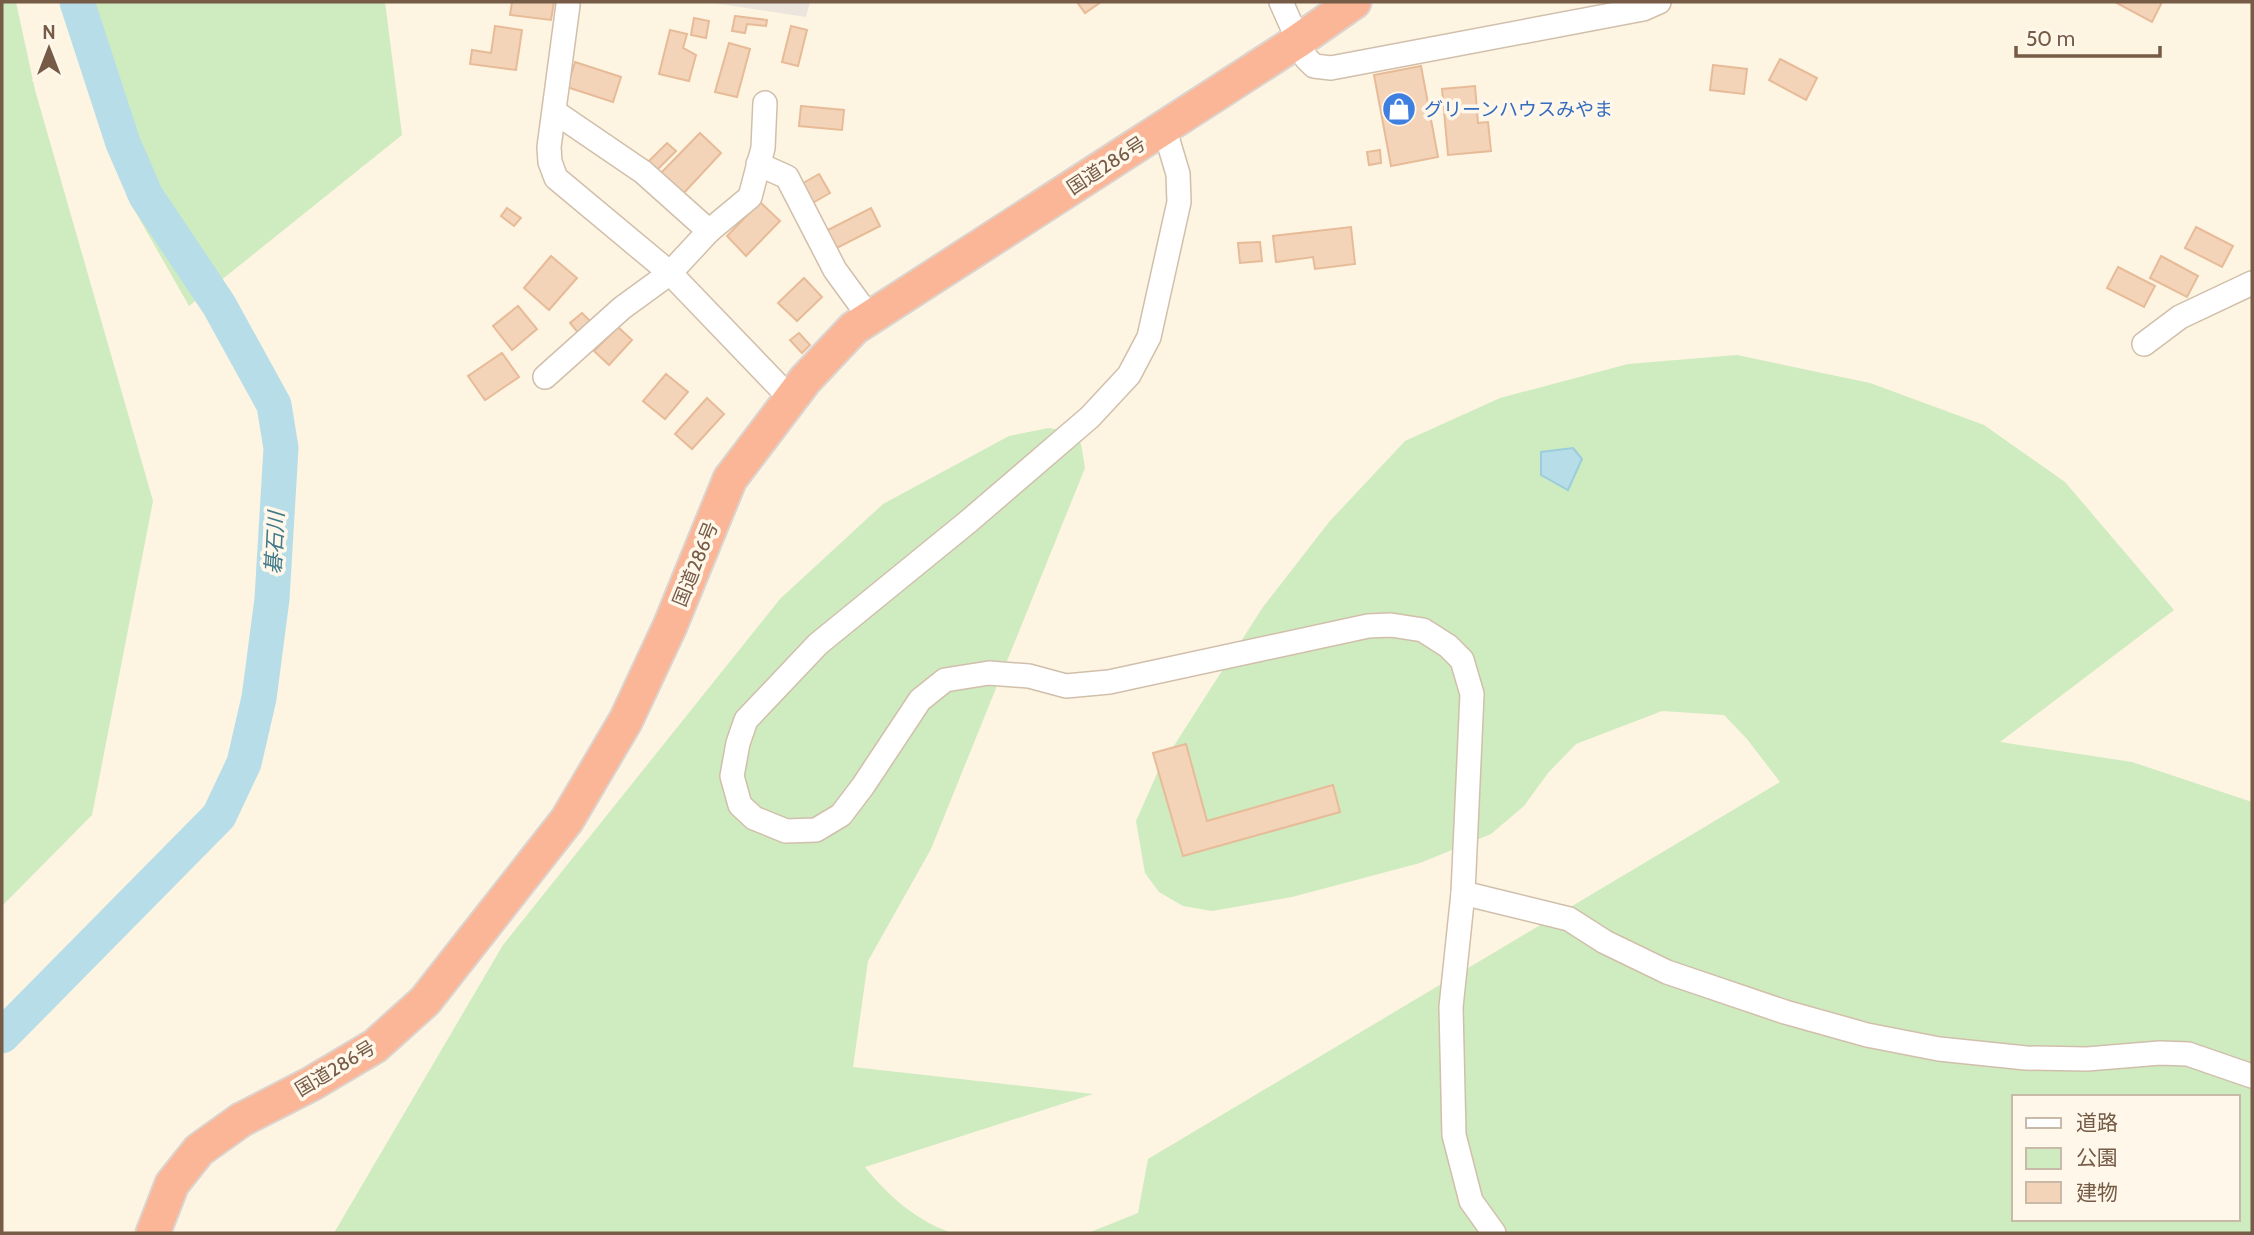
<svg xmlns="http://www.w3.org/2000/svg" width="2254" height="1235" viewBox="0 0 2254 1235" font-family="Cabin,'Noto Sans JP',sans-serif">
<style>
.industrial{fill:#ece5dd}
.green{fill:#cfebc0;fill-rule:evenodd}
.water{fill:#b6dde8;stroke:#9ccdda;stroke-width:2}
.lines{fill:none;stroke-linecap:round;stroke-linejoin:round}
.river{stroke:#b6dde8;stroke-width:35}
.building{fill:#f4d4b9;stroke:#e7bb98;stroke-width:2}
.minor-casing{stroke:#d1bfab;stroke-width:26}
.highway-casing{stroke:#dbd4cf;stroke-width:37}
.minor{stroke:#fff;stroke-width:23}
.highway{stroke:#fab696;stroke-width:33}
.labels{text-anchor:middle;stroke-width:7;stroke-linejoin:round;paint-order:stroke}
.shop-label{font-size:19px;fill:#366cbe;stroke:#fff8ea;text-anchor:start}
.street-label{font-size:19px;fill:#765b47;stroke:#fff8ea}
.water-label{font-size:21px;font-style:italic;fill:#407a8b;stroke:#fff8ea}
</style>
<rect width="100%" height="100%" fill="#fdf4e2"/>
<polygon class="industrial" points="707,2 810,2 806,17"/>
<g class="green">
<polygon points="2,2 16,2 35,90 153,501 92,815 2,906"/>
<polygon points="80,2 385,2 402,135 189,306 127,197"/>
<path d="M1737,355L1870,383L1984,425L2065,482L2174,610L2000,742L2132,762L2252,802V1233H1088L1138,1213L1148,1159L1780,782L1747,739L1724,715L1662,711L1576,744L1548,773L1524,806L1491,834L1420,863L1292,897L1212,911L1183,906L1159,892L1145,873L1136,821L1159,769L1263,607L1329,522L1405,441L1500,398L1628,364ZM2014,1097H2238V1219H2014Z"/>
<path d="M1049,428L1073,432L1081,444L1085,468L931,849L868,961L853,1067L1093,1094L865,1167C888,1196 917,1221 952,1233H334L503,945L780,599L883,504L1009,436Z"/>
</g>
<polygon class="water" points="1573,448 1582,459 1568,490 1541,475 1541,452"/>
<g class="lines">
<polyline class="river" points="2,1036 219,816 244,763 259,698 272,599 281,448 274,405 219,305 146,196 123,143 77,2"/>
</g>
<g class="building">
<polygon points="512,2 554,2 551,20 510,15"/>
<polygon points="1077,2 1101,2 1085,13"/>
<polygon points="2115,2 2162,2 2152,22"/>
<polygon points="735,16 767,20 766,26 747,24 745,33 732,31"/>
<polygon points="694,18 709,21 706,38 691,35"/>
<polygon points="495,26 522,30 516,70 470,64 472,50 491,53"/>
<polygon points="791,26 807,30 798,66 782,62"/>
<polygon points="670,30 687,34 683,48 696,55 689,81 659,74"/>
<polygon points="729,43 750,49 737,97 715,92"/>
<polygon points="1780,59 1817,78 1806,100 1769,80"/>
<polygon points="575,62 621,77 613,102 567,87"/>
<polygon points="1713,65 1747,69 1744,94 1710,90"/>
<polygon points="1421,66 1438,157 1391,166 1374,75"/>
<polygon points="1475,86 1478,123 1488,122 1491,151 1448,155 1442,89"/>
<polygon points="801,106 844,110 842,130 799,126"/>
<polygon points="700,133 721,153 682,195 660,174"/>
<polygon points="667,143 676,151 656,171 647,163"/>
<polygon points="1380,150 1381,163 1369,165 1367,152"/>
<polygon points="819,174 830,193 809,205 798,186"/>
<polygon points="760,202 780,221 746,256 727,236"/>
<polygon points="507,208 521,218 514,226 501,216"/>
<polygon points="871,208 880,226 829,252 820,234"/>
<polygon points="1351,227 1355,264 1315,269 1313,257 1276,262 1273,236"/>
<polygon points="2196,227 2233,246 2222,267 2185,248"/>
<polygon points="1260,242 1262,261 1240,263 1238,243"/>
<polygon points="551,256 577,278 549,310 524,288"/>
<polygon points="2161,256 2198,276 2187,297 2150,278"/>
<polygon points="2118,267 2155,286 2144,307 2107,288"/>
<polygon points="804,278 822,297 797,321 778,303"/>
<polygon points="518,306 537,329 512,350 493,326"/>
<polygon points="582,313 592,323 580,335 570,323"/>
<polygon points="618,327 632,340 609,365 594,351"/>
<polygon points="799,333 810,345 802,353 790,340"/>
<polygon points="502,353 519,377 485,400 468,376"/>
<polygon points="666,374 688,392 665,419 643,401"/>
<polygon points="707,398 724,414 692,449 675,434"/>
<polygon points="1186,744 1207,821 1333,785 1340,812 1183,856 1153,753"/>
</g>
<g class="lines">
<g class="minor-casing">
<g id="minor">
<polyline points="1281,2 1306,58 1314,66 1331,68 1643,9 1659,2"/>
<polyline points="568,5 549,147 550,162 556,178 670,273 791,399"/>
<polyline points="555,112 643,172 709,231"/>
<polyline points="1164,127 1178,174 1179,202 1149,337 1129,375 1090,417 969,521 818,644 746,720 738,743 732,776 740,805 754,818 786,831 816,830 841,815 863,786 920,700 945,680 989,673 1029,676 1066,686 1109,682 1368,626 1391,625 1423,630 1448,646 1462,660 1472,694 1463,893 1451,1007 1454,1135 1471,1201 1494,1233"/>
<polyline points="758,164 787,177 835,270 870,318"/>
<polyline points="2144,344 2180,317 2252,283"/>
<polyline points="545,377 622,308 670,273 709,231 750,197 763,148 765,103"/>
<polyline points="1463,893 1569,919 1605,942 1667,972 1785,1012 1867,1035 1939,1049 2026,1058 2087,1059 2160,1053 2188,1054 2252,1076"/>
</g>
</g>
<g class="highway-casing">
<polyline id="highway" points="153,1233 172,1184 199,1150 241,1120 311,1084 375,1046 425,1001 567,820 626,720 670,626 730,479 805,380 854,328 1298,41 1354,2"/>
</g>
<use href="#minor" class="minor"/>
<use href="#highway" class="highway"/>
</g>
<defs>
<g id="shop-disc" transform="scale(1.75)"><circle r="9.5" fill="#3f7fe0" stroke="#fff8ea"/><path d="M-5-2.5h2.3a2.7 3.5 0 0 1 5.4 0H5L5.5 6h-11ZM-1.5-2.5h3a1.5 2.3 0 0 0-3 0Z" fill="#fff"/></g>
</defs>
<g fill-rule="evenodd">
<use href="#shop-disc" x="1399" y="109"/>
</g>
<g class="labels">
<g class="shop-label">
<text x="1424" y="116">グリーンハウスみやま</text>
</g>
<g class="street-label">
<text transform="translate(1106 165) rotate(-33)" y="7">国道286号</text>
<text transform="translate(695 564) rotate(-68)" y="7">国道286号</text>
<text transform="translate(335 1068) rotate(-31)" y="7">国道286号</text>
</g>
<g class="water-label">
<text transform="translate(275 543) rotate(-87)" y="7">碁石川</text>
</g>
</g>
<rect width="2254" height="1235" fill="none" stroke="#765b47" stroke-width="7"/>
<rect x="2012" y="1095" width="228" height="126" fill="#fff8ea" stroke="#c8b9a9" stroke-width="2"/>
<rect x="2026" y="1118" width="35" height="10" fill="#ffffff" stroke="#c8b9a9" stroke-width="2"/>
<text x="2076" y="1130" font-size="21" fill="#765b47">道路</text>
<rect x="2026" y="1148" width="35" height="21" fill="#cfebc0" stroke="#c8b9a9" stroke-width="2"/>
<text x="2076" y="1165" font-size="21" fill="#765b47">公園</text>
<rect x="2026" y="1182" width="35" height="21" fill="#f4d4b9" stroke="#c8b9a9" stroke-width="2"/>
<text x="2076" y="1200" font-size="21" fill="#765b47">建物</text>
<g transform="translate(49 49)" stroke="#fff8ea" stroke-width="5" paint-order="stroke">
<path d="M0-5L12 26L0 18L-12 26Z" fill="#765b47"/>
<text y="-10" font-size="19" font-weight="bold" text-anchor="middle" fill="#765b47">N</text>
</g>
<path d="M2016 46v10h144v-10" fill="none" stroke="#765b47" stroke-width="3.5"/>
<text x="2026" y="46" font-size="21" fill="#765b47" stroke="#fff8ea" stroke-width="5" paint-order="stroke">50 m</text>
</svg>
